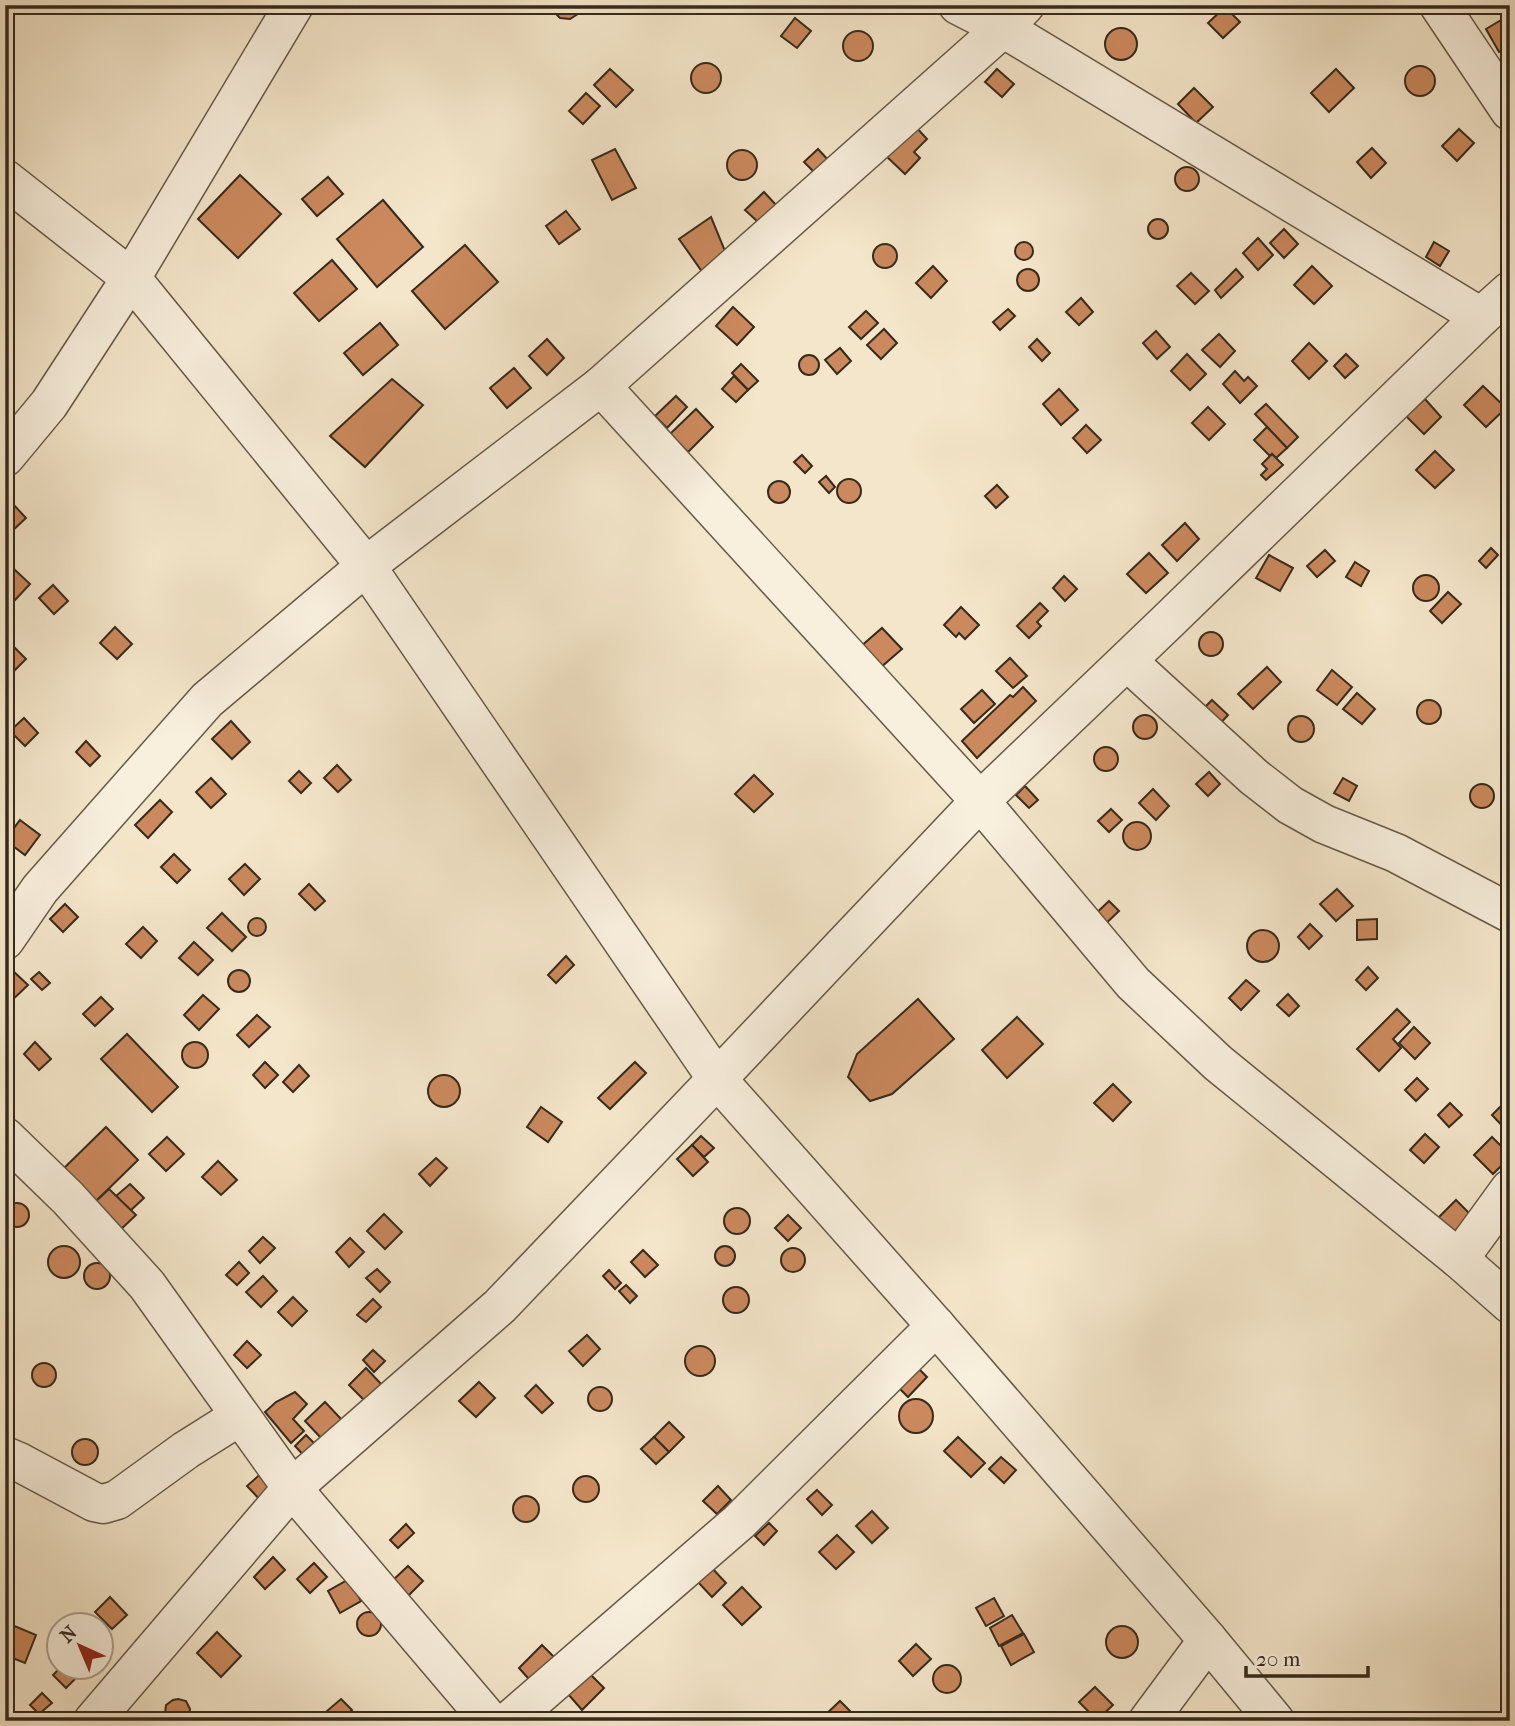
<svg xmlns="http://www.w3.org/2000/svg" width="1515" height="1726" viewBox="0 0 1515 1726" font-family="'IM FELL French Canon',serif">
<style>
.building{fill:#cb895d;stroke:#352a1d;stroke-width:2}
.lines{fill:none;stroke-linecap:round;stroke-linejoin:round}
.minor-casing{stroke:#655948;stroke-width:41}
.minor{stroke:#f8efdd;stroke-width:38}
</style>
<rect width="100%" height="100%" fill="#f4e6ca"/>
<filter id="stains"><feTurbulence type="fractalNoise" baseFrequency=".00286" numOctaves="4"/><feColorMatrix values="0 0 0 0 .2 0 0 0 0 .09 0 0 0 0 .02 0 0 0 .5 -.17"/></filter>
<radialGradient id="worn" r=".72"><stop offset=".6" stop-color="#630" stop-opacity="0"/><stop offset="1" stop-color="#630" stop-opacity=".3"/></radialGradient>
<g class="building">
<polygon points="553,5 582,5 581,12 570,19 560,18 556,14"/>
<polygon points="1225,7 1240,22 1223,38 1208,23"/>
<polygon points="1508,16 1510,20 1510,46 1499,52 1486,29"/>
<polygon points="795,18 811,31 797,48 781,36"/>
<circle cx="1121" cy="44" r="16"/>
<circle cx="858" cy="46" r="15"/>
<circle cx="706" cy="78" r="15"/>
<circle cx="1420" cy="81" r="15"/>
<polygon points="610,69 633,90 616,107 594,85"/>
<polygon points="997,69 1014,84 1002,97 985,82"/>
<polygon points="1336,69 1354,88 1329,112 1311,93"/>
<polygon points="1194,88 1213,107 1196,123 1178,104"/>
<polygon points="586,93 600,106 583,124 569,111"/>
<polygon points="915,126 927,139 914,152 920,158 905,174 886,156"/>
<polygon points="1459,129 1474,143 1457,161 1442,146"/>
<polygon points="1372,148 1386,163 1371,178 1357,162"/>
<polygon points="615,149 636,188 612,200 592,160"/>
<polygon points="818,149 830,162 817,175 804,162"/>
<circle cx="742" cy="165" r="15"/>
<circle cx="1187" cy="179" r="12"/>
<polygon points="240,175 281,214 238,258 198,219"/>
<polygon points="328,177 343,194 317,216 302,199"/>
<polygon points="764,192 777,206 759,223 745,210"/>
<polygon points="383,200 423,247 377,287 337,239"/>
<polygon points="566,211 580,229 559,244 546,226"/>
<polygon points="711,217 727,256 703,273 679,239"/>
<circle cx="1158" cy="229" r="10"/>
<polygon points="1284,229 1298,244 1284,258 1270,243"/>
<polygon points="1258,238 1273,255 1258,270 1243,253"/>
<polygon points="1434,242 1449,251 1440,266 1426,257"/>
<circle cx="1024" cy="251" r="9"/>
<circle cx="885" cy="256" r="12"/>
<polygon points="465,245 498,282 445,329 412,291"/>
<polygon points="332,260 357,289 319,321 294,293"/>
<polygon points="933,266 947,281 931,298 916,283"/>
<polygon points="1312,266 1332,286 1314,304 1294,285"/>
<polygon points="1236,269 1243,277 1221,298 1215,290"/>
<circle cx="1028" cy="280" r="11"/>
<polygon points="1191,273 1209,291 1195,304 1177,286"/>
<polygon points="1081,298 1093,312 1079,325 1066,312"/>
<polygon points="733,307 754,327 737,345 716,326"/>
<polygon points="1008,309 1015,316 1000,330 993,322"/>
<polygon points="866,311 878,323 861,339 849,327"/>
<polygon points="380,323 398,345 363,375 344,353"/>
<polygon points="884,329 897,343 881,359 867,345"/>
<polygon points="1156,331 1170,347 1157,359 1143,343"/>
<polygon points="1219,334 1235,351 1220,367 1202,350"/>
<polygon points="547,339 564,358 547,375 529,356"/>
<polygon points="1037,339 1050,353 1042,361 1029,347"/>
<polygon points="1309,343 1327,361 1309,379 1292,361"/>
<polygon points="840,348 851,361 837,374 825,360"/>
<polygon points="1187,354 1206,374 1190,390 1171,371"/>
<polygon points="1346,354 1358,366 1345,378 1334,366"/>
<circle cx="809" cy="365" r="10"/>
<polygon points="741,364 758,381 748,390 732,373"/>
<polygon points="514,368 531,388 507,408 490,388"/>
<polygon points="1235,371 1244,381 1248,377 1257,386 1240,403 1223,384"/>
<polygon points="734,376 748,390 736,402 722,389"/>
<polygon points="392,379 423,405 365,467 330,436"/>
<polygon points="1483,386 1506,408 1486,427 1464,405"/>
<polygon points="1059,389 1078,410 1061,425 1043,404"/>
<polygon points="676,396 687,407 667,428 655,416"/>
<polygon points="1425,399 1441,417 1424,434 1406,416"/>
<polygon points="1266,404 1298,437 1287,448 1255,414"/>
<polygon points="1208,407 1225,424 1209,440 1192,423"/>
<polygon points="696,409 713,427 688,452 670,434"/>
<polygon points="1086,425 1101,440 1087,453 1073,438"/>
<polygon points="1267,427 1287,448 1276,458 1272,454 1270,456 1254,440"/>
<polygon points="1435,451 1454,470 1435,488 1416,470"/>
<polygon points="1272,454 1283,465 1266,480 1261,475 1267,469 1262,464"/>
<polygon points="802,455 812,466 805,473 794,462"/>
<polygon points="826,476 835,487 829,493 819,482"/>
<circle cx="849" cy="491" r="12"/>
<circle cx="779" cy="492" r="11"/>
<polygon points="997,485 1008,497 996,508 985,496"/>
<polygon points="12,503 26,518 11,532 5,526 5,509"/>
<polygon points="1185,523 1199,539 1177,561 1162,545"/>
<polygon points="1491,548 1498,555 1486,568 1479,561"/>
<polygon points="1325,550 1335,561 1317,577 1307,566"/>
<polygon points="1149,553 1168,573 1146,593 1127,574"/>
<polygon points="1269,555 1293,568 1280,591 1256,578"/>
<polygon points="1355,562 1369,571 1361,586 1346,577"/>
<polygon points="15,570 30,584 15,600 5,590 5,580"/>
<circle cx="1426" cy="588" r="13"/>
<polygon points="1064,576 1077,589 1065,601 1053,588"/>
<polygon points="53,585 68,601 54,614 39,598"/>
<polygon points="1448,592 1461,604 1442,623 1430,611"/>
<polygon points="1040,603 1048,611 1037,622 1041,626 1029,638 1017,626"/>
<polygon points="961,607 979,625 965,639 959,633 956,637 944,625"/>
<polygon points="115,627 132,644 117,659 100,643"/>
<polygon points="882,628 902,649 880,668 860,647"/>
<circle cx="1211" cy="644" r="12"/>
<polygon points="12,645 26,659 12,673 5,666 5,651"/>
<polygon points="1010,658 1027,676 1013,688 996,671"/>
<polygon points="1267,667 1281,682 1253,709 1238,694"/>
<polygon points="1332,670 1352,687 1337,705 1317,690"/>
<polygon points="1510,670 1510,697 1503,692 1501,682 1505,674"/>
<polygon points="1023,687 1036,701 977,758 962,741 1010,695 1013,697"/>
<polygon points="982,690 995,704 974,723 961,709"/>
<polygon points="1357,693 1375,709 1362,724 1343,709"/>
<circle cx="1429" cy="712" r="12"/>
<polygon points="1212,700 1228,715 1218,726 1202,710"/>
<circle cx="1145" cy="727" r="12"/>
<circle cx="1301" cy="729" r="13"/>
<polygon points="24,718 38,733 25,746 10,731"/>
<polygon points="231,721 250,742 232,759 212,739"/>
<polygon points="86,741 100,756 90,766 76,752"/>
<circle cx="1106" cy="759" r="12"/>
<polygon points="337,765 351,780 338,792 324,778"/>
<polygon points="299,771 311,783 301,793 289,781"/>
<polygon points="1209,772 1220,784 1208,796 1196,784"/>
<polygon points="754,775 773,794 754,812 735,794"/>
<polygon points="211,778 226,794 211,808 196,792"/>
<polygon points="1343,778 1357,786 1349,801 1334,793"/>
<circle cx="1482" cy="796" r="12"/>
<polygon points="1025,786 1038,800 1029,808 1016,795"/>
<polygon points="1153,789 1169,806 1156,820 1139,803"/>
<polygon points="160,800 172,812 148,838 135,825"/>
<polygon points="1111,809 1122,820 1109,832 1098,821"/>
<polygon points="20,820 40,835 25,855 5,840"/>
<circle cx="1137" cy="836" r="14"/>
<polygon points="174,854 190,870 177,883 161,867"/>
<polygon points="245,864 260,879 244,895 229,879"/>
<polygon points="309,884 325,901 315,910 299,894"/>
<polygon points="1337,889 1353,906 1336,921 1320,904"/>
<polygon points="1109,901 1119,911 1098,931 1088,921"/>
<polygon points="65,904 78,917 63,932 50,919"/>
<polygon points="222,913 246,937 232,951 207,928"/>
<circle cx="257" cy="927" r="9"/>
<polygon points="1377,919 1377,939 1357,940 1357,920"/>
<polygon points="1310,924 1322,936 1309,949 1298,937"/>
<polygon points="143,927 157,941 141,958 126,944"/>
<circle cx="1263" cy="946" r="16"/>
<polygon points="194,942 213,960 198,975 179,958"/>
<polygon points="566,956 574,965 556,983 548,975"/>
<polygon points="1368,967 1378,978 1366,990 1356,980"/>
<polygon points="12,970 28,985 5,1007 5,976"/>
<circle cx="239" cy="981" r="11"/>
<polygon points="39,972 50,983 42,990 31,979"/>
<polygon points="1246,980 1259,991 1241,1010 1229,998"/>
<polygon points="1288,994 1299,1006 1289,1016 1277,1005"/>
<polygon points="203,995 219,1009 199,1030 184,1015"/>
<polygon points="101,997 113,1009 95,1026 83,1014"/>
<polygon points="918,999 954,1039 892,1094 870,1101 848,1077 857,1054"/>
<polygon points="1397,1009 1410,1022 1393,1039 1401,1048 1379,1071 1357,1049"/>
<polygon points="257,1015 270,1027 249,1047 237,1035"/>
<polygon points="1017,1017 1043,1044 1007,1078 982,1050"/>
<polygon points="1414,1027 1430,1043 1415,1059 1399,1043"/>
<polygon points="127,1034 178,1087 152,1112 101,1059"/>
<polygon points="35,1042 51,1059 39,1070 24,1054"/>
<circle cx="195" cy="1055" r="13"/>
<polygon points="265,1062 278,1075 265,1088 253,1075"/>
<polygon points="635,1062 646,1073 610,1109 598,1098"/>
<polygon points="299,1065 309,1076 293,1092 283,1082"/>
<circle cx="444" cy="1091" r="16"/>
<polygon points="1417,1078 1428,1089 1416,1101 1405,1090"/>
<polygon points="1113,1084 1131,1102 1113,1121 1094,1103"/>
<polygon points="1506,1101 1510,1105 1509,1133 1492,1115"/>
<polygon points="1450,1103 1462,1115 1449,1127 1438,1115"/>
<polygon points="541,1107 562,1122 548,1142 527,1127"/>
<polygon points="106,1127 138,1160 91,1206 59,1173"/>
<polygon points="1425,1134 1439,1147 1424,1163 1410,1150"/>
<polygon points="701,1136 714,1148 704,1157 692,1145"/>
<polygon points="167,1137 184,1154 166,1171 149,1154"/>
<polygon points="1492,1137 1510,1155 1510,1157 1493,1174 1474,1155"/>
<polygon points="692,1145 708,1162 693,1176 677,1159"/>
<polygon points="436,1158 447,1168 430,1186 419,1174"/>
<polygon points="218,1161 237,1180 221,1195 202,1177"/>
<polygon points="130,1184 144,1198 130,1211 116,1196"/>
<polygon points="109,1189 136,1215 117,1233 91,1206"/>
<polygon points="1456,1200 1471,1215 1451,1235 1436,1220"/>
<circle cx="17" cy="1215" r="12"/>
<circle cx="737" cy="1221" r="13"/>
<polygon points="384,1214 402,1232 385,1249 367,1231"/>
<polygon points="788,1215 801,1228 788,1241 775,1228"/>
<polygon points="263,1237 275,1248 260,1263 249,1251"/>
<polygon points="350,1238 364,1252 349,1267 336,1252"/>
<circle cx="725" cy="1256" r="10"/>
<circle cx="64" cy="1262" r="16"/>
<circle cx="793" cy="1260" r="12"/>
<polygon points="643,1250 658,1265 645,1277 631,1262"/>
<polygon points="239,1262 249,1273 237,1285 226,1275"/>
<circle cx="97" cy="1276" r="13"/>
<polygon points="377,1269 390,1282 380,1292 366,1278"/>
<polygon points="609,1270 621,1283 615,1289 603,1276"/>
<polygon points="263,1276 277,1291 261,1307 246,1292"/>
<polygon points="626,1285 637,1296 630,1303 619,1291"/>
<circle cx="736" cy="1300" r="13"/>
<polygon points="293,1297 307,1311 292,1326 278,1312"/>
<polygon points="373,1299 381,1307 366,1322 357,1315"/>
<polygon points="587,1335 600,1349 583,1366 569,1351"/>
<polygon points="247,1341 261,1355 247,1368 234,1355"/>
<circle cx="700" cy="1361" r="15"/>
<polygon points="373,1350 385,1361 374,1372 363,1360"/>
<circle cx="44" cy="1375" r="12"/>
<polygon points="917,1367 927,1377 908,1397 898,1387"/>
<polygon points="366,1368 382,1385 365,1401 349,1385"/>
<polygon points="479,1382 495,1398 476,1417 459,1401"/>
<polygon points="536,1385 553,1403 542,1413 525,1396"/>
<circle cx="600" cy="1399" r="12"/>
<polygon points="295,1392 307,1404 293,1419 304,1431 291,1443 265,1412 276,1402"/>
<circle cx="916" cy="1416" r="17"/>
<polygon points="325,1402 342,1420 322,1439 305,1421"/>
<polygon points="669,1422 684,1437 669,1452 654,1437"/>
<polygon points="306,1435 318,1447 307,1459 295,1446"/>
<polygon points="654,1437 669,1452 656,1464 641,1449"/>
<polygon points="958,1437 985,1463 971,1477 944,1451"/>
<circle cx="85" cy="1452" r="13"/>
<polygon points="1001,1457 1016,1470 1004,1483 989,1469"/>
<polygon points="265,1470 281,1486 263,1503 247,1486"/>
<circle cx="586" cy="1489" r="13"/>
<polygon points="718,1486 731,1500 717,1514 703,1501"/>
<polygon points="817,1490 832,1505 822,1515 807,1499"/>
<circle cx="526" cy="1509" r="13"/>
<polygon points="872,1511 888,1528 872,1543 856,1526"/>
<polygon points="769,1523 777,1531 764,1545 755,1536"/>
<polygon points="406,1524 414,1533 398,1548 390,1540"/>
<polygon points="837,1535 854,1552 836,1569 819,1552"/>
<polygon points="273,1557 285,1570 265,1589 254,1577"/>
<polygon points="314,1563 327,1577 310,1593 297,1579"/>
<polygon points="408,1566 423,1581 406,1598 391,1582"/>
<polygon points="711,1567 726,1583 712,1597 697,1581"/>
<polygon points="349,1579 361,1601 340,1613 328,1591"/>
<polygon points="742,1587 761,1607 742,1625 723,1605"/>
<polygon points="110,1597 127,1615 112,1629 95,1612"/>
<polygon points="994,1598 1004,1616 986,1626 976,1608"/>
<circle cx="369" cy="1624" r="12"/>
<polygon points="1012,1615 1023,1633 999,1646 990,1628"/>
<polygon points="12,1625 36,1635 25,1663 5,1655 5,1640"/>
<circle cx="1122" cy="1642" r="16"/>
<polygon points="217,1632 241,1656 221,1677 197,1653"/>
<polygon points="1024,1634 1034,1652 1011,1665 1001,1646"/>
<polygon points="916,1644 931,1659 913,1676 899,1661"/>
<polygon points="542,1645 560,1663 536,1687 519,1668"/>
<circle cx="947" cy="1679" r="14"/>
<polygon points="62,1666 76,1666 81,1673 66,1688 53,1675"/>
<polygon points="589,1673 604,1688 582,1710 568,1694"/>
<polygon points="1095,1687 1113,1705 1097,1720 1079,1702"/>
<polygon points="42,1693 52,1703 39,1714 30,1705"/>
<polygon points="178,1699 186,1701 190,1709 189,1717 186,1721 169,1721 165,1713 166,1705 173,1700"/>
<polygon points="341,1699 352,1710 340,1721 337,1721 327,1711"/>
<polygon points="840,1701 856,1717 852,1721 827,1721 823,1717"/>
</g>
<g class="lines">
<g class="minor-casing">
<g id="minor">
<polyline points="958,5 1003,28 1481,317"/>
<polyline points="1439,5 1510,111"/>
<polyline points="5,179 131,278 366,566 717,1079 936,1326 1208,1640 1275,1721"/>
<polyline points="601,386 980,801 1133,983 1218,1063 1459,1259 1510,1304"/>
<polyline points="5,457 49,404 131,278 294,5"/>
<polyline points="1127,661 1254,777 1290,805 1324,824 1396,853 1510,913"/>
<polyline points="5,940 40,889 207,700 366,566 601,386 1003,28 1025,5"/>
<polyline points="5,1137 68,1198 147,1285 292,1488 490,1721"/>
<polyline points="1459,1259 1510,1189"/>
<polyline points="5,1456 19,1462 94,1502 103,1504 117,1500 186,1450 240,1416"/>
<polyline points="93,1721 292,1488 500,1306 717,1079 980,801 1165,624 1481,317 1510,291"/>
<polyline points="509,1721 739,1522 936,1326"/>
<polyline points="1148,1721 1208,1640"/>
</g>
</g>
<use href="#minor" class="minor"/>
</g>
<rect width="1515" height="1726" fill="none" stroke="#f4e6ca" stroke-width="28"/>
<rect x="7" y="7" width="1501" height="1712" fill="none" stroke="#352a1d" stroke-width="3.5"/>
<rect x="14" y="14" width="1487" height="1698" fill="none" stroke="#352a1d" stroke-width="2"/>
<g transform="translate(80 1646) rotate(316)"><circle r="33" fill="#f8efdd" stroke="#aaa090" stroke-width="2"/>
<path d="M0-5L12 26L0 18L-12 26Z" fill="#8f2418"/>
<text y="-10" font-size="19" font-weight="bold" text-anchor="middle" fill="#352a1d">N</text>
</g>
<path d="M1246 1666v10h122v-10" fill="none" stroke="#352a1d" stroke-width="3.5"/>
<text x="1256" y="1666" font-size="21" fill="#352a1d" stroke="#f8efdd" stroke-width="5" paint-order="stroke">20 m</text>
<rect width="100%" height="100%" filter="url(#stains)"/>
<rect width="100%" height="100%" fill="url(#worn)"/>
</svg>
